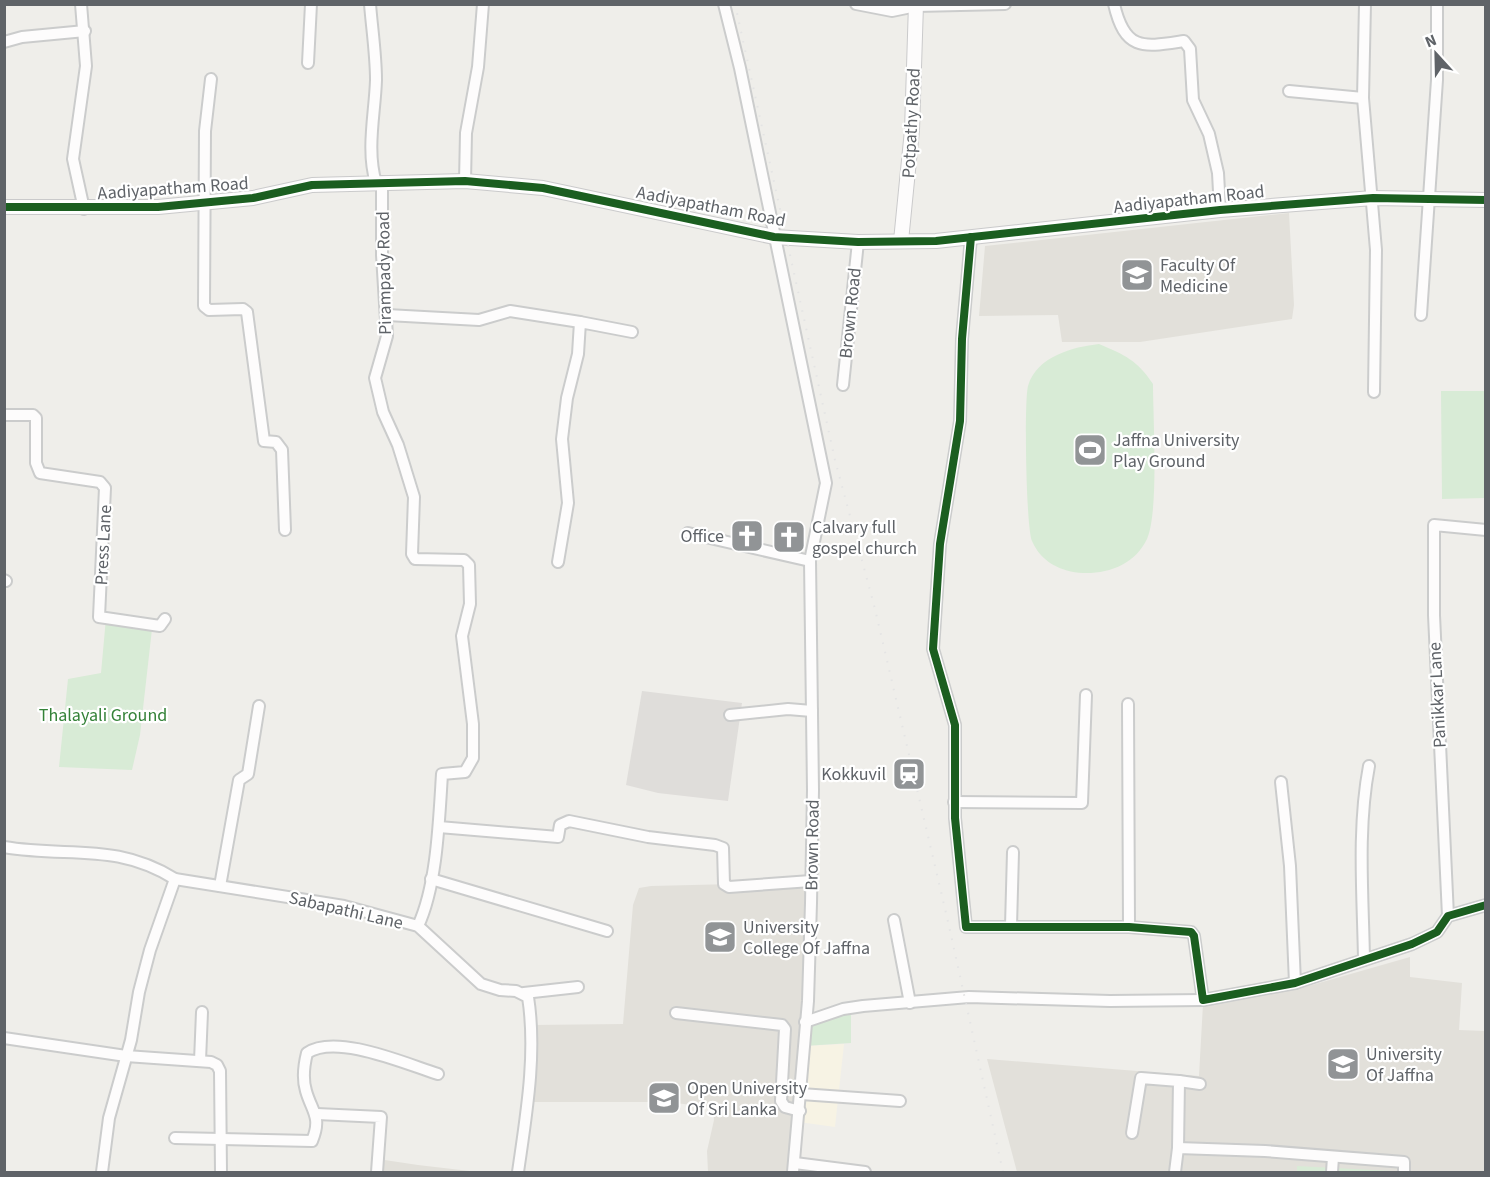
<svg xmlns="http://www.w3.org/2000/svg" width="1490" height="1177" viewBox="0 0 1490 1177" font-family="'Source Sans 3',sans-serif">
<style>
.commercial{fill:#f7f3e4}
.industrial{fill:#dfddda}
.education{fill:#e2e0da}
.green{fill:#d8ebd6}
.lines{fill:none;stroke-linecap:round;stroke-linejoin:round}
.street-casing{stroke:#cbcccc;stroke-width:14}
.secondary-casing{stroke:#cacacb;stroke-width:16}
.street{stroke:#fdfcfc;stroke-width:10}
.secondary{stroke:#fdfcfc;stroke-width:14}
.rail{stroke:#e4e4e4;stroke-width:2;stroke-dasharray:1.5 8;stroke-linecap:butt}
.cycleway-casing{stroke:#fff;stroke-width:11}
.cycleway{stroke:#1b5e20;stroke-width:8}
.labels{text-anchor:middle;stroke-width:4.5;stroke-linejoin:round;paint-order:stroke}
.street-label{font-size:18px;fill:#5f6368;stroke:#fff}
.poi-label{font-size:18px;fill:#5f6368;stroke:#fff;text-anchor:start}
.park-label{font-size:18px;fill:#348238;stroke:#fff}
</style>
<rect width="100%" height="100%" fill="#efeeea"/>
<polygon class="commercial" points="844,1044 835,1127 799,1122 804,1046"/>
<polygon class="industrial" points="642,691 742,703 728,801 658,793 626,785"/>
<g class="education">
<polygon points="1289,213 1294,305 1292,319 1140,342 1062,342 1058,315 979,316 985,246"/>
<polygon points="814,882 793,1172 708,1172 707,1151 714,1120 713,1110 709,1107 667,1102 526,1102 532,1025 623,1024 633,905 639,888 651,886"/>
<polygon points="1410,957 1410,977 1462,983 1459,1030 1485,1031 1485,1172 1017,1172 987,1059 1199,1076 1203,1004 1305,987"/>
<polygon points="378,1159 418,1165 478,1172 377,1172"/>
</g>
<g class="green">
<path d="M1099,344C1125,355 1137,360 1153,384C1153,418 1159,512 1147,539C1135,564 1109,574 1083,573C1061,572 1041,562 1032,541C1026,528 1024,402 1028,386C1037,356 1073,347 1099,344Z"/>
<polygon points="1441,391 1485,391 1485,498 1442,499"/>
<polygon points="106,618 152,629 140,735 132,770 59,767 68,679 101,673"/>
<polygon points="851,1008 851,1043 804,1046 805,1022"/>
<polygon points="1297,1166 1392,1171 1392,1172 1297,1172"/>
</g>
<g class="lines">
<g class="street-casing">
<g id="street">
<polyline points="81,4 86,66 73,159 84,209"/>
<path d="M370,4C372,29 376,55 376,80C375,113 366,150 376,183"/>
<polyline points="724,4 740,68 826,483 810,561 813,790 811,903 808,1001 793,1172"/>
<polyline points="856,4 892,11 916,6 1005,4"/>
<path d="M1114,4C1125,52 1144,47 1184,41L1190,49L1193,100L1209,134L1218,173L1220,210"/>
<polyline points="1365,4 1363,98 1376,250 1374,392"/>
<polyline points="4,42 22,37 85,31"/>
<polyline points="308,63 311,4"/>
<polyline points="211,79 205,131 204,306 209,310 243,309 247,312 264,441 276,442 282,450 285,530"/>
<polyline points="1289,91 1363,98"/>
<polyline points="465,181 466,133 478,67 483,4"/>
<path d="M382,182V255L387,336L375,378L383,412L398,445L414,497L412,554L415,559L464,560L469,565L470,604L462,636L473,724V758L465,772L442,774C439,821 437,885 418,926"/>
<polyline points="971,237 962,339 960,421 940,544 933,649 955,725 955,818 966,927 1129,927 1191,932 1194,936 1203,1000 1295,983 1412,944 1437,932 1448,916 1486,905"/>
<polyline points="387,315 479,320 510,311 580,322"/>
<polyline points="1421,315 1437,80 1437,4"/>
<polyline points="843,385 858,242"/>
<polyline points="4,415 33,415 36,418 36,463 40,473 100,482 105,488 99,617 160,626 165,619"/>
<polyline points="688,533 810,561"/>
<polyline points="558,562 568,503 562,439 567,398 578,354 580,322 632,332"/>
<polyline points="4,580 6,581"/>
<polyline points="1128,704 1129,927"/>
<polyline points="730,715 788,709 812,711"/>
<polyline points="1281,782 1290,866 1295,983"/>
<polyline points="954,802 1082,803 1086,695"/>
<polyline points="439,827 558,837 560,825 569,821 648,837 715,845 723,848 724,884 729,887 811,881"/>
<path d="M4,847C69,858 115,842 175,879L344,906L418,926L481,984L500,990L516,991L528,997C537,1054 526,1116 518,1172"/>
<polyline points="431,879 607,931"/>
<polyline points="220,886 239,780 248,774 259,706"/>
<polyline points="1448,916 1434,615 1434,525 1486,530"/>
<polyline points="894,920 910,1003"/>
<polyline points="1011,926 1013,852"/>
<path d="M1364,960C1363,896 1357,829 1369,766"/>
<polyline points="524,993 578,987"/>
<polyline points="676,1013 782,1025 785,1029 781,1101 785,1107 800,1111"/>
<polyline points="805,1022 843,1009 863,1006 969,997 1110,1001 1203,1000"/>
<polyline points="4,1038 126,1056 211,1062 217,1065 220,1071 221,1172"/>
<polyline points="200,1061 202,1012"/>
<polyline points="1179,1081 1200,1084"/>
<polyline points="801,1094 900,1101"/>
<polyline points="317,1114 381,1117 377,1172"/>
<polyline points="1132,1133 1141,1078 1179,1081 1178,1148"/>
<path d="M175,1138L312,1141C322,1117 312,1112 306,1091C302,1078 304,1065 307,1053C336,1033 406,1064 438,1074"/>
<polyline points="795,1163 865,1172"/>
<polyline points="102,1172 109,1118 131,1040 139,992 150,950 175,879"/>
<polyline points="1175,1172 1178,1148 1265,1151 1404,1162 1404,1172"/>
<polyline points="1332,1172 1333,1157"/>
</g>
</g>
<g class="secondary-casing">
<g id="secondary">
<polyline points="4,207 158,207 253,198 312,185 465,181 543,188 774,237 858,242 936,241 1220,210 1373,198 1486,200"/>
<polyline points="901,241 912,130 916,4"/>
</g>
</g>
<use href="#street" class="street"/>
<use href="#secondary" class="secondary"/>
<polyline class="rail" points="735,4 835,460 875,609 949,926 1003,1172"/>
<g class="cycleway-casing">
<g id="cycleway">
<polyline points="4,207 158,207 253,198 312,185 465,181 543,188 774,237 858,242 936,241 1220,210 1373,198 1486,200"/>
<polyline points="971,237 962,339 960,421 940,544 933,649 955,725 955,818 966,927 1129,927 1191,932 1194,936 1203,1000 1295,983 1412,944 1437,932 1448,916 1486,905"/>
</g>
</g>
<use href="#cycleway" class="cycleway"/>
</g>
<defs>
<g id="university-square" transform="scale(1.725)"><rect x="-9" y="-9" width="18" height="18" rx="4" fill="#919496" stroke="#fff"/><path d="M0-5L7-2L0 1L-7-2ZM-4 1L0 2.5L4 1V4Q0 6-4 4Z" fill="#fff"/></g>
<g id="stadium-square" transform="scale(1.725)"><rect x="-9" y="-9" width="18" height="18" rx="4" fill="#919496" stroke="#fff"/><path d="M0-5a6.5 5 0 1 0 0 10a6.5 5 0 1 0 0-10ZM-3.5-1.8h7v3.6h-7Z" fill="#fff"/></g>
<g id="church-square" transform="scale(1.725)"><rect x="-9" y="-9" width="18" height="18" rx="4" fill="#919496" stroke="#fff"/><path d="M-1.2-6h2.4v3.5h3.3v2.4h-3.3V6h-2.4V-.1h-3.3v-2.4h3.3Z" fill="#fff"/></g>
<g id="station-square" transform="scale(1.725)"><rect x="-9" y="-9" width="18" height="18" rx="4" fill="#919496" stroke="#fff"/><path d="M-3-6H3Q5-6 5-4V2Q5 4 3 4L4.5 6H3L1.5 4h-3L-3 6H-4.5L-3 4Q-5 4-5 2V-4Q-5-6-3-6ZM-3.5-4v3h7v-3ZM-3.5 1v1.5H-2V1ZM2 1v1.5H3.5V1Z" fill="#fff"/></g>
</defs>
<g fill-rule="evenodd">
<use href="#university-square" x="1137" y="275"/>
<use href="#stadium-square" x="1090" y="450"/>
<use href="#church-square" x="747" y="536"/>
<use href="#church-square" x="789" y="537"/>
<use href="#station-square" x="909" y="774"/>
<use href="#university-square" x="720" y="937"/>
<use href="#university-square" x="1343" y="1064"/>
<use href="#university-square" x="664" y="1098"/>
</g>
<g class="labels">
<g class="street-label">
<text transform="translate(911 123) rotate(-87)" y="6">Potpathy Road</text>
<text transform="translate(173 188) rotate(-4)" y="6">Aadiyapatham Road</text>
<text transform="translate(1189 199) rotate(-6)" y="6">Aadiyapatham Road</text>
<text transform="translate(711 206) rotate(11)" y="6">Aadiyapatham Road</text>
<text transform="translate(384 273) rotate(-91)" y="6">Pirampady Road</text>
<text transform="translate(850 313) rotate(-84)" y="6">Brown Road</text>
<text transform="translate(103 545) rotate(-87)" y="6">Press Lane</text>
<text transform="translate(1437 695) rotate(-93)" y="6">Panikkar Lane</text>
<text transform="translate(812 845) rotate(-89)" y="6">Brown Road</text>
<text transform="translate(346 910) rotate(13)" y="6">Sabapathi Lane</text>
</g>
<g class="poi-label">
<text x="1160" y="271">Faculty Of<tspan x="1160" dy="21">Medicine</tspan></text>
<text x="1113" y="446">Jaffna University<tspan x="1113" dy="21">Play Ground</tspan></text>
<text x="812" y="533">Calvary full<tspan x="812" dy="21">gospel church</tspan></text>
<text x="724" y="542" text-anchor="end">Office</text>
<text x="886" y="780" text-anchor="end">Kokkuvil</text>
<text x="743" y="933">University<tspan x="743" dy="21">College Of Jaffna</tspan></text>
<text x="1366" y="1060">University<tspan x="1366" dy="21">Of Jaffna</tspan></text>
<text x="687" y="1094">Open University<tspan x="687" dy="21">Of Sri Lanka</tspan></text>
</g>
<g class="park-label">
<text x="103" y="721">Thalayali Ground</text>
</g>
</g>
<rect width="1490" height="1177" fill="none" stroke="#5f6368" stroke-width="12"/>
<g transform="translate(1436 54) rotate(338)" stroke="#ffffff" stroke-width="4.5" paint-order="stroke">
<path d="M0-4.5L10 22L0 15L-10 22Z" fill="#5f6368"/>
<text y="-9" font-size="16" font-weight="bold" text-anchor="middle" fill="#5f6368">N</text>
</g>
</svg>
